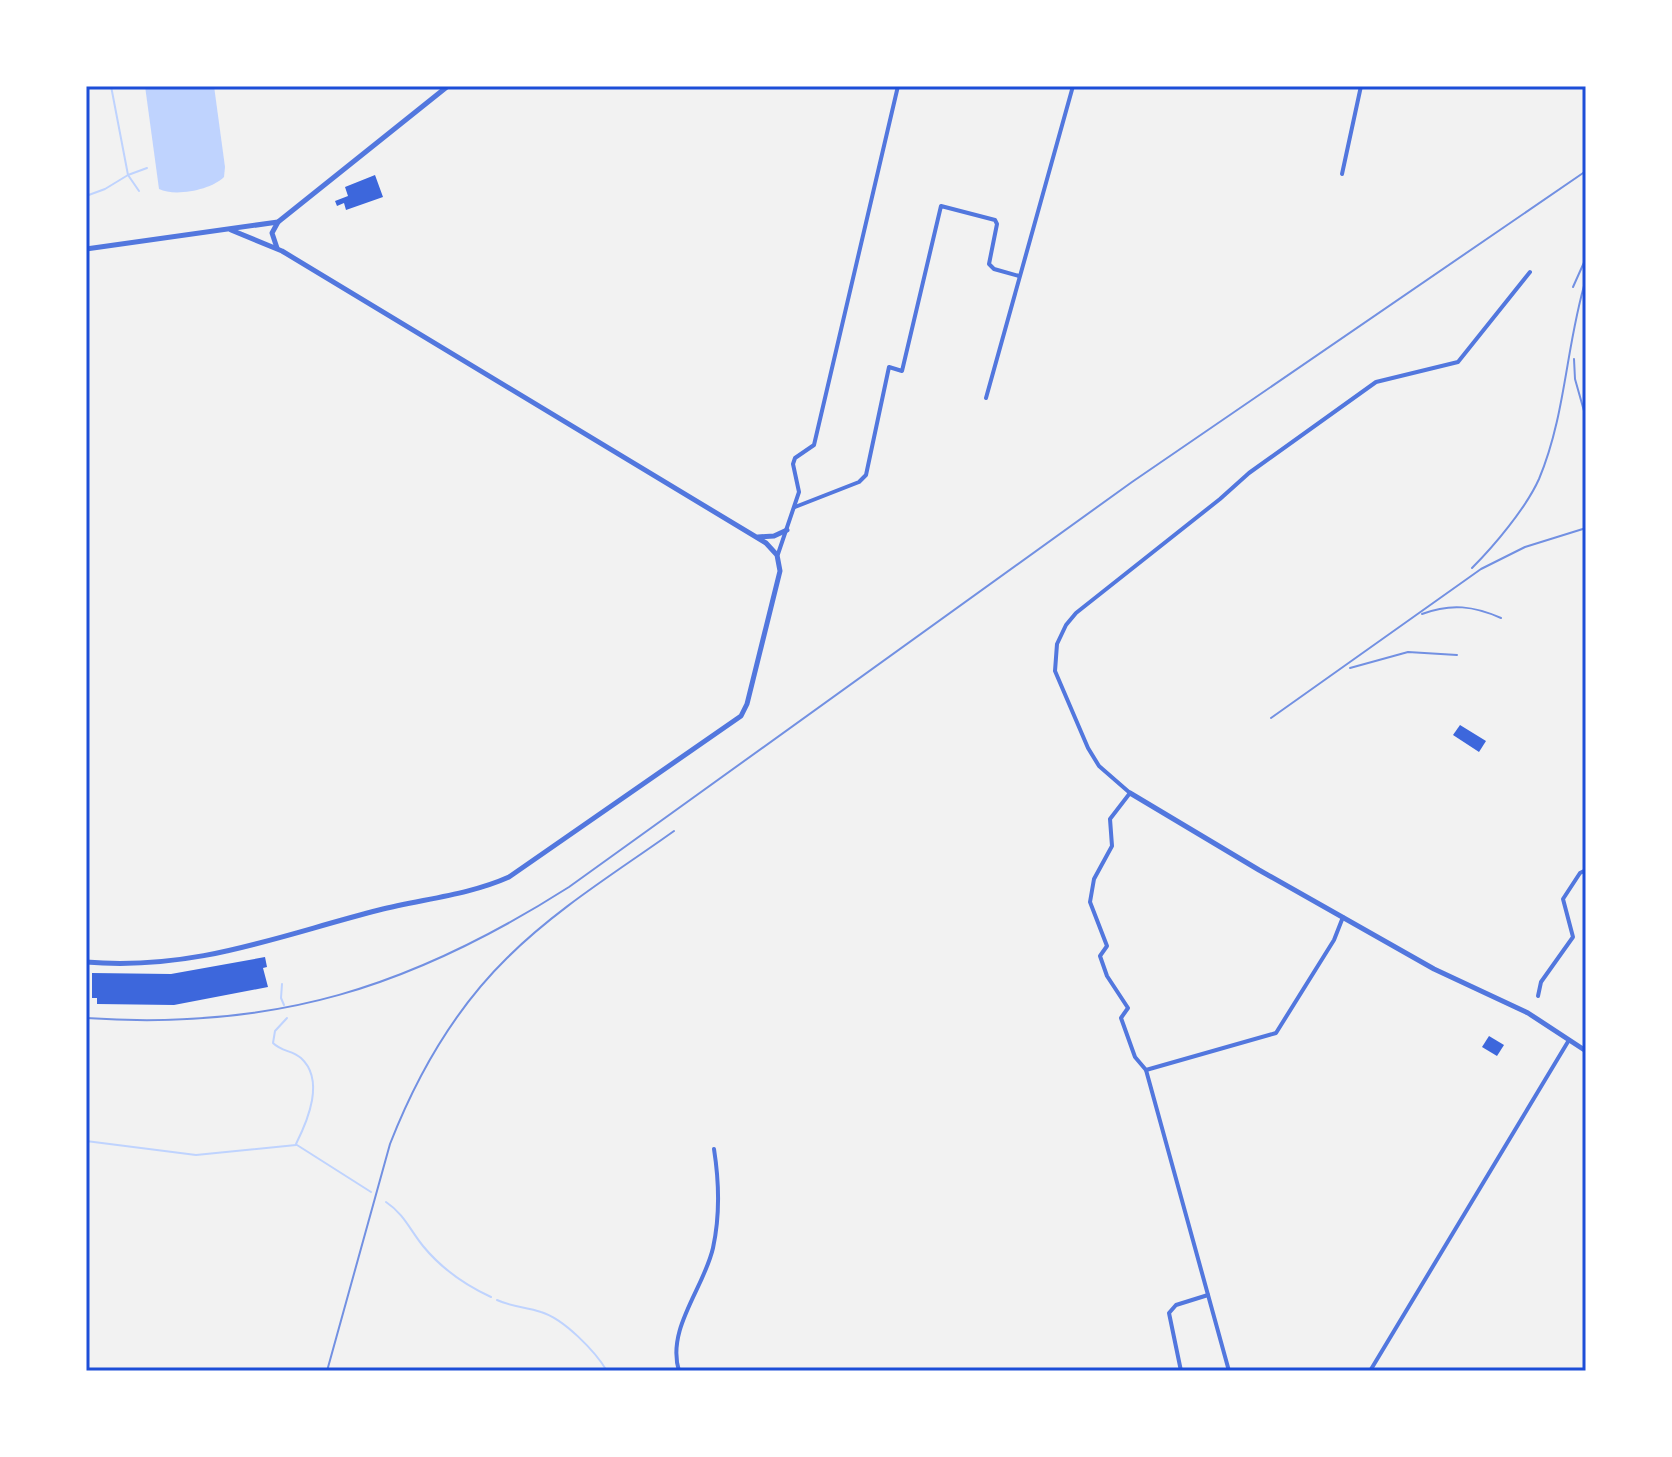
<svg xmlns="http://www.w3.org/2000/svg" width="1672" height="1457" viewBox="0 0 1672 1457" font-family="Ubuntu,sans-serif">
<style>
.water{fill:#bfd3fe}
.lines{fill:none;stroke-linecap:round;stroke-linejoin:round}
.stream{stroke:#bfd3fe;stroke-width:2}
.building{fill:#3d67dc}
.minor{stroke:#5277de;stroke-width:4}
.tertiary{stroke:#5277de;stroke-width:5}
.rail{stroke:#7290e2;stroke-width:2}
.neatline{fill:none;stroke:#1d4ed8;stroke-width:3}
</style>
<rect width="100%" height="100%" fill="#f2f2f2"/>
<path class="water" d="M145,86H214L225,167L224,177C211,190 175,197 159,189Z"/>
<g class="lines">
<g class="stream">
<polyline points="111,86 128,175 139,191"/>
<polyline points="86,196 105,189 128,175 147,168"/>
<polyline points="282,984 281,998 284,1005"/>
<path d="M287,1018L275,1031L273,1043C282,1052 292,1050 301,1058C325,1080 308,1120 296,1144"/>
<polyline points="86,1141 196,1155 296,1145"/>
<polyline points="297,1145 371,1192"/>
<path d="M386,1202C404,1214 410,1230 423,1246C441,1268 465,1285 491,1297"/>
<path d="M497,1300C512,1307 526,1307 541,1312C564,1319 595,1351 607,1371"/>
</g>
</g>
<g class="building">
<polygon points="375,175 383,197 346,210 344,203 337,206 335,201 348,196 345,187"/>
<polygon points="1460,725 1486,741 1479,752 1453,735"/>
<polygon points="265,957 267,967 263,968 268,987 174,1005 97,1004 97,998 92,998 92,973 171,974"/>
<polygon points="1489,1036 1504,1045 1497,1056 1482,1047"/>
</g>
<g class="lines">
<g class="minor">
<polyline points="1342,174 1361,86"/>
<polyline points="986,398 1073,86"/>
<polyline points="795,507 859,482 866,475 889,367 902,371 941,206 995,220 997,224 989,264 994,269 1019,276"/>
<polyline points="778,554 799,492 793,464 795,458 814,445 898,86"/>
<polyline points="1538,996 1541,982 1573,937 1563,899 1580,873 1586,870"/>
<polyline points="1146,1070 1276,1033 1334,940 1343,917"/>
<path d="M679,1371C666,1329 704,1288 713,1248C720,1216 719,1181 714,1149"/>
<polyline points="1181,1371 1169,1313 1176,1305 1208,1295"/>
<polyline points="1229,1371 1146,1070 1135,1057 1121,1018 1128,1008 1107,976 1100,956 1107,946 1090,902 1094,879 1112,846 1110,819 1130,793 1099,766 1088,748 1055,671 1057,644 1066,625 1076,613 1220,499 1249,473 1376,382 1458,362 1530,272"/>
<polyline points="1370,1371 1569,1040"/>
</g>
<g class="tertiary">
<polyline points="277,248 272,233 278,222"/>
<polyline points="86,249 278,222 448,86"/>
<polyline points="758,537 774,536 787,530"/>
<polyline points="1130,793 1259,870 1434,969 1528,1013 1586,1051"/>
<path d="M86,962C195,971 277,936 379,910C422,899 469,895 509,877L741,716L747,704L780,571L777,555L766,543L282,251L231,230"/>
</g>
<g class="rail">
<polyline points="1573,287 1586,258"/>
<polyline points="1574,359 1575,379 1586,418"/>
<path d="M1472,568C1494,546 1526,508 1539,479C1566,415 1566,344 1586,279"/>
<path d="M1422,614C1451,603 1474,606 1501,618"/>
<polyline points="1350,668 1408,652 1457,655"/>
<polyline points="1271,718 1481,569 1525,547 1586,528"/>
<path d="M86,1018C274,1031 412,987 569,887L1132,482L1586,171"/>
<path d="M327,1371L390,1144C417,1075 454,1010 507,958C556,909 618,871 674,831"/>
</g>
</g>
<rect width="1672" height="1457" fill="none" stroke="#ffffff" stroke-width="176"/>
<rect x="88" y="88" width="1496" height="1281" class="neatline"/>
</svg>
